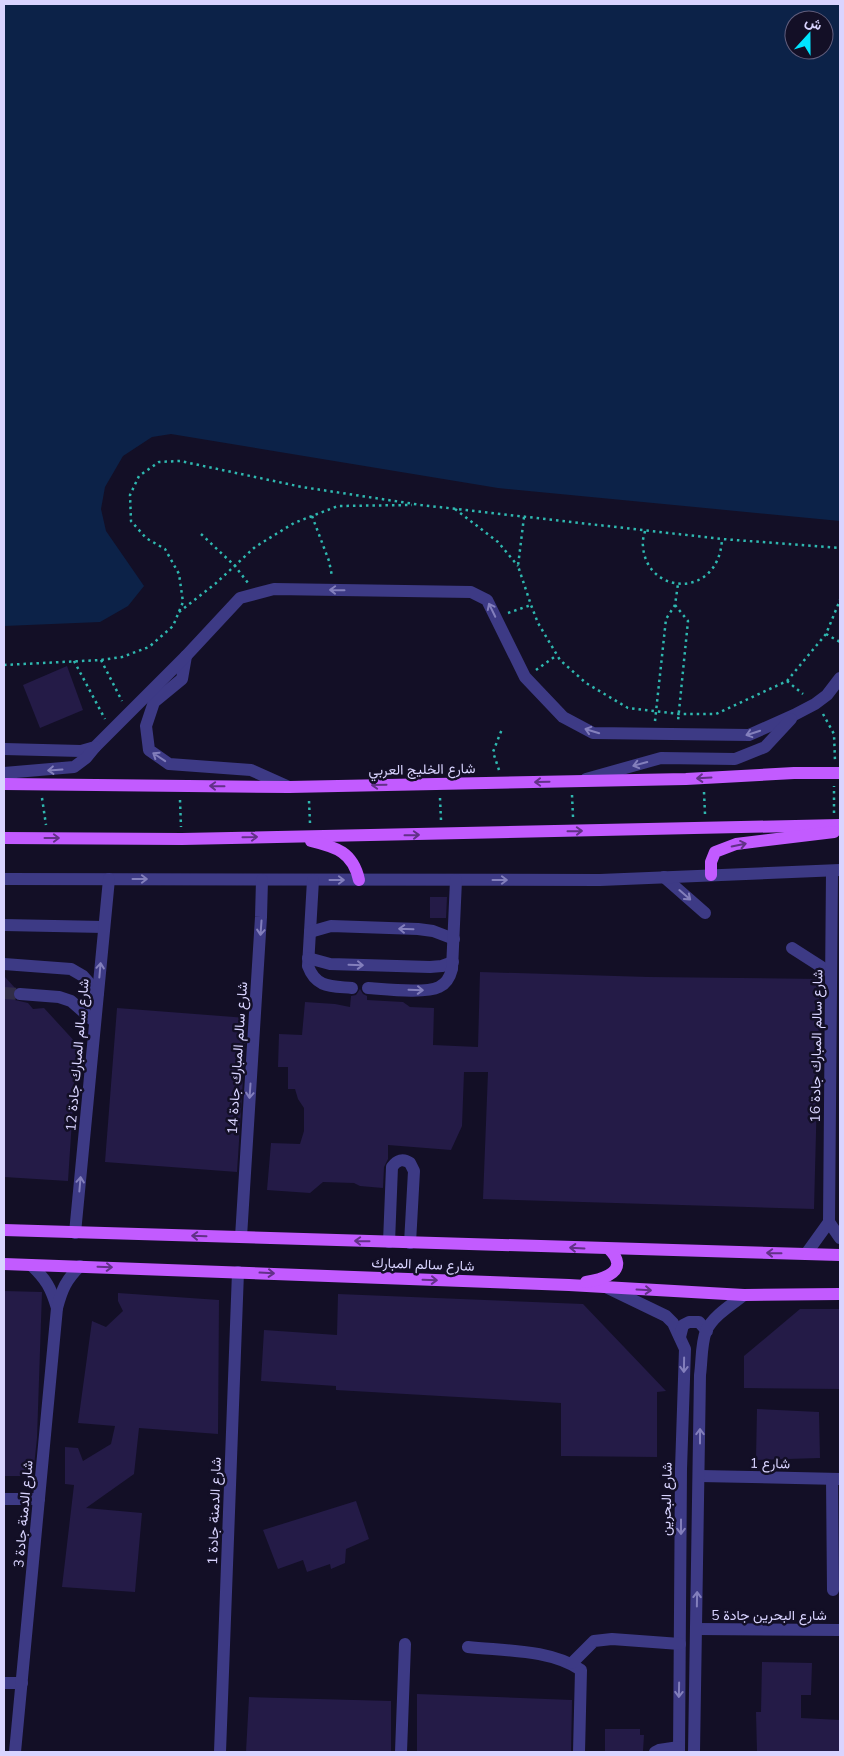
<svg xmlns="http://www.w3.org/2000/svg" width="844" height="1756" viewBox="0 0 844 1756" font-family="'Nunito Sans',Vazirmatn,sans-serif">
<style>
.water{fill:#0c2248;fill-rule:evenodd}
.building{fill:#241b47}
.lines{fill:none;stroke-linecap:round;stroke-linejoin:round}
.minor-tunnel{stroke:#312d47;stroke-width:12;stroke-dasharray:12 6;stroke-linecap:butt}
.path{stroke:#2fb8b0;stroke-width:2.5;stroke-dasharray:2.5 4;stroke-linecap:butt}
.minor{stroke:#3d3a85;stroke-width:12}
.major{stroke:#c25bff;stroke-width:12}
.oneway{stroke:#837fbc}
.oneway2{stroke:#623188}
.labels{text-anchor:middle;stroke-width:5;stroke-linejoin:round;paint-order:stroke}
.street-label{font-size:14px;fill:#d9d4ff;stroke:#130f26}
</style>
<rect width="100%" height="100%" fill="#130f26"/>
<path class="water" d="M4,4H840V521L498,488L171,434L152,437L123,456L105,487L101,509L106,531L144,586L128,606L100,622L4,626ZM794,20H824V50H794Z"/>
<g class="building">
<polygon points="67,666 83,710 40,728 23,685"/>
<polygon points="430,897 447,897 446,918 430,918"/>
<polygon points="480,972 649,977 820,979 814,1209 483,1199 488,1072 464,1072 462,1126 451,1150 388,1145 388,1159 384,1167 383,1188 360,1186 354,1183 323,1182 310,1193 267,1190 271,1143 300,1144 304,1131 304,1108 298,1099 295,1089 288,1089 288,1067 278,1067 279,1034 302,1035 305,1002 335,1004 350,1007 351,996 356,995 360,989 363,994 367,996 367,1000 403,1002 410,1007 434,1008 433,1045 478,1047"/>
<polygon points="4,976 15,988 12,994 15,1000 28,1003 33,1009 44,1008 77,1044 68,1181 4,1177"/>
<polygon points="117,1008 247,1018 237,1172 105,1162"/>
<polygon points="4,1291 42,1292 37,1438 33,1476 4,1476"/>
<polygon points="118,1293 219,1300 218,1434 139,1428 134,1474 86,1508 142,1513 135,1592 62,1587 74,1485 65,1484 65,1447 78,1448 83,1461 111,1444 115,1426 78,1423 92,1321 106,1327 123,1311 118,1301"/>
<polygon points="338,1294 583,1304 666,1391 657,1392 657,1457 561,1456 561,1403 336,1390 336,1386 261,1381 264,1330 337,1335"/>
<polygon points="800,1309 840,1309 840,1389 744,1388 744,1356"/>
<polygon points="757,1409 819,1412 820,1458 756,1460"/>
<polygon points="356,1501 369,1539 346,1549 345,1563 331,1569 330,1564 307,1572 303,1560 278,1569 263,1530"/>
<polygon points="762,1662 812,1663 811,1695 801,1695 801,1718 840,1720 840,1752 757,1752 756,1712 761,1712"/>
<polygon points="417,1694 572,1700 571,1752 417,1752"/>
<polygon points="249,1697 391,1701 391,1752 246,1752"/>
<polygon points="605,1729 640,1729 640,1735 644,1735 643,1751 605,1752"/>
</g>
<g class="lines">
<polyline class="minor-tunnel" points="4,993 20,994"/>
<g class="path">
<polyline points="455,509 498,542 518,566"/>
<polyline points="312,516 329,561 332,576"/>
<polyline points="524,517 518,566 531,605 538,623 560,660 586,683 628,708 679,714 716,714 787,681 826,634 840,600"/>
<path d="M645,531C644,536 642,541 643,546C646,595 719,600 722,539"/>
<polyline points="201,534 235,566 248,583"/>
<polyline points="675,605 688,621 678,721"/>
<polyline points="179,612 215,584 255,547 294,523 338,506 412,505"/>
<polyline points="508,613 531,605"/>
<polyline points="826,634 840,642"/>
<polyline points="101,660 122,701"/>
<polyline points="74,661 105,719"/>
<polyline points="4,665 101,660 122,657 149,647 173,626 183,602 179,574 165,549 146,538 131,521 130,495 139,476 159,462 180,461 302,487 421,505 722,539 840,548"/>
<polyline points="536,670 557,655"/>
<polyline points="787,681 803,694"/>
<polyline points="823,714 834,734 835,761"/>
<polyline points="655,721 666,619 675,605 678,584"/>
<polyline points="499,770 493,752 502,729"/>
<polyline points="704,792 705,814"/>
<polyline points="572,795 573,817"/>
<polyline points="42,798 46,825"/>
<polyline points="440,798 441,820"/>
<polyline points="180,800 181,827"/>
<polyline points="309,801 310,823"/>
<polyline points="834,813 834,786"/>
</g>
<g class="minor">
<polyline points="186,656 182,679 154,702 146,726 149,750 169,764 251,770 289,787"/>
<polyline points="4,749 81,751 95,747 186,656 240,598 274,589 471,592 487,600 525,677 563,717 593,733 749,735 794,715 815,704 827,695 840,678"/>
<polyline points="4,773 74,767 86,758 95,747"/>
<polyline points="586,779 661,758 735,759 765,747 791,719"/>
<polyline points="664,877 705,913"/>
<polyline points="4,879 600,880 840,870"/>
<path d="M313,880L308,966C316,988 331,986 352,988"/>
<polyline points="4,925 104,927"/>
<polyline points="310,932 331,926 418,929 433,931 454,939"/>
<polyline points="792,948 831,973"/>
<polyline points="308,958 330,964 430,967 442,966 453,962"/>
<polyline points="4,964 71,969 83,976 98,993"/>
<path d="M368,988C384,989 425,994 439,987C446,984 450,977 452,969L456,880"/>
<polyline points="20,994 59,997 71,1001 95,1022"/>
<polyline points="829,1222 840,1238"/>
<polyline points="75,1233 109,879"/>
<polyline points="241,1237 261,917 262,880"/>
<path d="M389,1242L392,1167C397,1160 403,1158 410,1163L414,1171L410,1243"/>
<polyline points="806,1254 829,1222 832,871"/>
<path d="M31,1265C46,1279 51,1288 57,1308"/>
<polyline points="608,1288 666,1316 673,1323 685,1349 681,1469 679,1752"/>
<polyline points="680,1337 683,1325 689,1322 699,1322 707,1331"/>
<polyline points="700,1476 840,1479"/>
<polyline points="832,1479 833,1590"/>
<polyline points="4,1499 39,1499"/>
<polyline points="697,1629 840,1630"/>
<path d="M468,1647C504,1651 550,1649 581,1670L579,1752"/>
<polyline points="572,1663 594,1641 612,1639 680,1644"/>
<polyline points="4,1683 22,1683"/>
<path d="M15,1752L57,1308C62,1289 66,1280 80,1266"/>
<polyline points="220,1752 238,1272"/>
<polyline points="401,1752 405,1644"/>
<polyline points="655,1752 659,1750 679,1747"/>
<path d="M694,1752L700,1375C702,1361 701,1344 706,1331C713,1316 731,1305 744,1295"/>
</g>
<g class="major">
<polyline points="4,784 289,787 686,779 794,773 840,773"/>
<polyline points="4,838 182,839 840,825"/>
<path d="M311,841C336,847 353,852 359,880"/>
<polyline points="711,875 711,862 715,852 736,844 834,832"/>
<polyline points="4,1230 840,1255"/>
<polyline points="4,1264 569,1285 744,1295 840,1294"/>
<path d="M586,1282C604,1279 631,1271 609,1249"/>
</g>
</g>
<defs><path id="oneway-shaft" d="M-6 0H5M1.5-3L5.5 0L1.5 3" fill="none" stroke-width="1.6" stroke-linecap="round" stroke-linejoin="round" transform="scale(1.25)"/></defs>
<g class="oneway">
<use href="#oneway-shaft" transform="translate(337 590) rotate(-179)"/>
<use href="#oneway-shaft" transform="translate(492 610) rotate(-116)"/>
<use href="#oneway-shaft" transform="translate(592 731) rotate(-163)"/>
<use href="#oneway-shaft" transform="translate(753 733) rotate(162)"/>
<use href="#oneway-shaft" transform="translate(159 757) rotate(-146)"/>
<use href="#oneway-shaft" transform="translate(640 764) rotate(165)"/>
<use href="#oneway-shaft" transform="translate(55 770) rotate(176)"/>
<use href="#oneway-shaft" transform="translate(140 879)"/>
<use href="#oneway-shaft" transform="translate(337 880)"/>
<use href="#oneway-shaft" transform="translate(500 880)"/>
<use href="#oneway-shaft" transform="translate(685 895) rotate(41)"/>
<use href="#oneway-shaft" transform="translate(261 928) rotate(94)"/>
<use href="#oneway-shaft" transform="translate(406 929) rotate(-178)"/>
<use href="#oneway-shaft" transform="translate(356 965) rotate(2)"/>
<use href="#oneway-shaft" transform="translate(100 970) rotate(-85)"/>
<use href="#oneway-shaft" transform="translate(416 990) rotate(2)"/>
<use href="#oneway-shaft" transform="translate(250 1091) rotate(94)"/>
<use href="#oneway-shaft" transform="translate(80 1184) rotate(-85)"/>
<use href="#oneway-shaft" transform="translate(684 1365) rotate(91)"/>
<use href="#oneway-shaft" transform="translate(700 1436) rotate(-90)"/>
<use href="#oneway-shaft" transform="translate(681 1527) rotate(90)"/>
<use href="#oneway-shaft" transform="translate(697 1599) rotate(-89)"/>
<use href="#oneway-shaft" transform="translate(679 1690) rotate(91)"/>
</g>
<g class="oneway2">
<use href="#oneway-shaft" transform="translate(704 778) rotate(177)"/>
<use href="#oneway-shaft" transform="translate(542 782) rotate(179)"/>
<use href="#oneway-shaft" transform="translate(379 785) rotate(179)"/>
<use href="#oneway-shaft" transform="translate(217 786) rotate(-179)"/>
<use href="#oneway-shaft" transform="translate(575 831) rotate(-1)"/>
<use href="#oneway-shaft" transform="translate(412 835) rotate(-1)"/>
<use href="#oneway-shaft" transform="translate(250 837) rotate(-1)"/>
<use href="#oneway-shaft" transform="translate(52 838)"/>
<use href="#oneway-shaft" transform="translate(739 845) rotate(-12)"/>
<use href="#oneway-shaft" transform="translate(199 1236) rotate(-178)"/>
<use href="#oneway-shaft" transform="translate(362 1241) rotate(-179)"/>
<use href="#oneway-shaft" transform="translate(577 1248) rotate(-177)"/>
<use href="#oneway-shaft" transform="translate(774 1253) rotate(-179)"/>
<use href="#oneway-shaft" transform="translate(105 1267) rotate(2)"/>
<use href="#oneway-shaft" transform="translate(267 1273) rotate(3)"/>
<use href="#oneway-shaft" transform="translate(430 1280) rotate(2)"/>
<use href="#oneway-shaft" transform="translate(644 1290) rotate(3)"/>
</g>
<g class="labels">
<g class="street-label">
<text transform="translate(422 769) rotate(-1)" y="5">شارع الخليج العربي</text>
<text transform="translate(816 1046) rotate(-89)" y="5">شارع سالم المبارك جادة 16</text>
<text transform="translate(77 1055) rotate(-85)" y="5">شارع سالم المبارك جادة 12</text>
<text transform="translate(237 1058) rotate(-86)" y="5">شارع سالم المبارك جادة 14</text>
<text transform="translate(423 1264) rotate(2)" y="5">شارع سالم المبارك</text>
<text transform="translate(770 1463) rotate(1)" y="5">شارع 1</text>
<text transform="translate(666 1499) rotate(-89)" y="5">شارع البحرين</text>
<text transform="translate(214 1511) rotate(-88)" y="5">شارع الدمنة جادة 1</text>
<text transform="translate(23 1514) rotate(-85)" y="5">شارع الدمنة جادة 3</text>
<text x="769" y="1620">شارع البحرين جادة 5</text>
</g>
</g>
<rect width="844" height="1756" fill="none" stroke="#d9d4ff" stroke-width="10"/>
<g transform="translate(809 35) rotate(21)"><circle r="24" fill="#130f26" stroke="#625e7d"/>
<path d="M0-4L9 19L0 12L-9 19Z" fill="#00e5ff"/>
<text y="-8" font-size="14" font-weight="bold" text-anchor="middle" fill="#d9d4ff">ش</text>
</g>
</svg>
